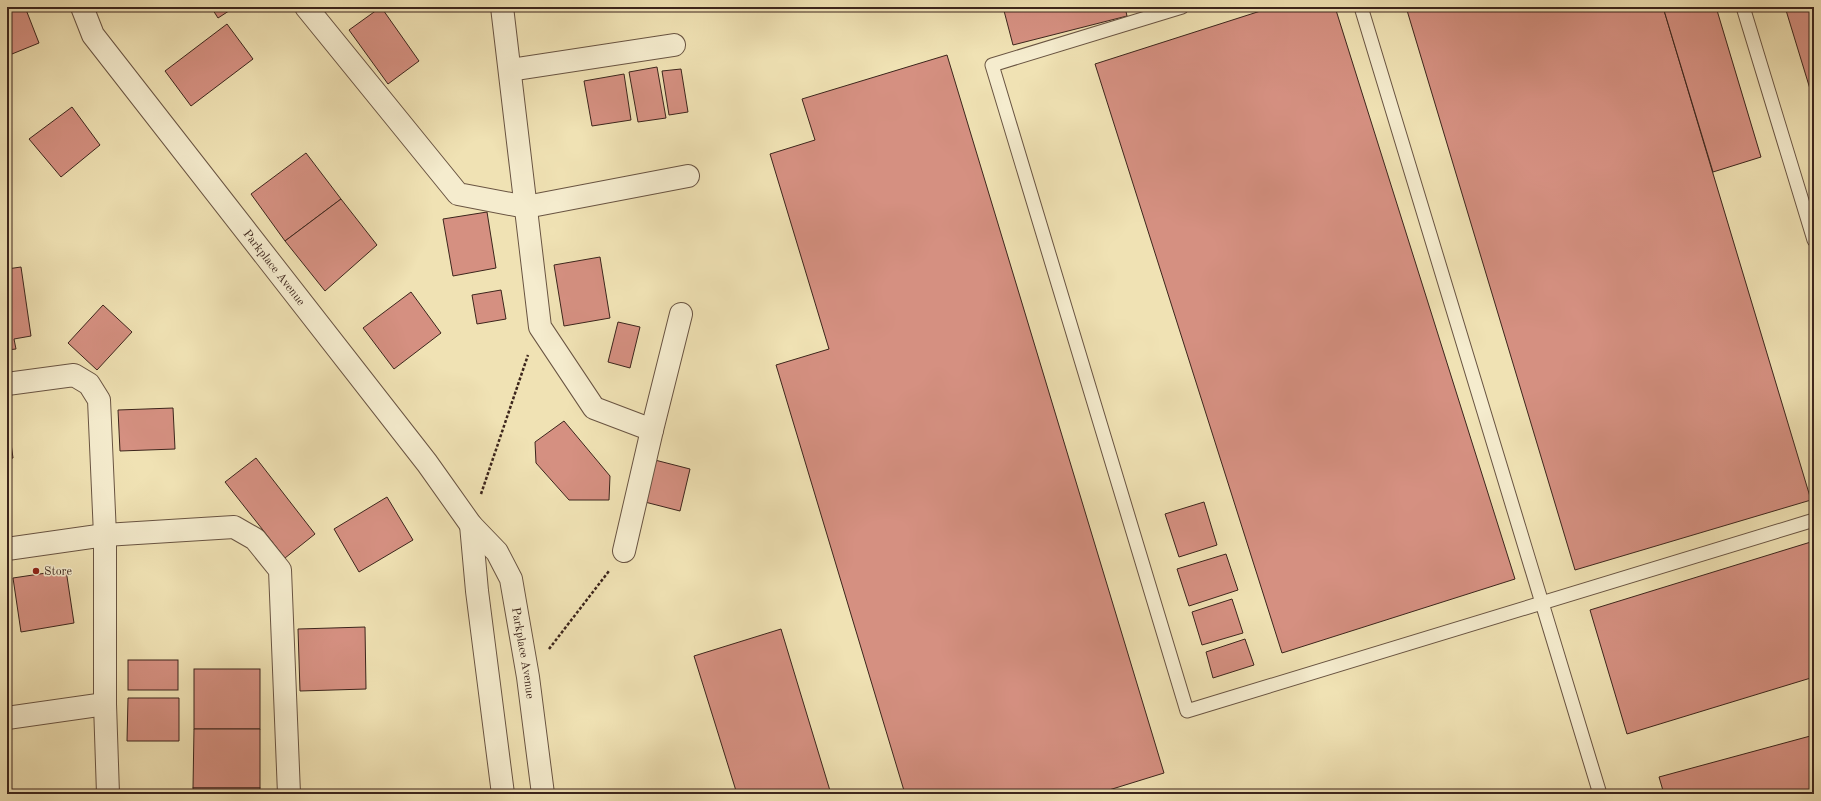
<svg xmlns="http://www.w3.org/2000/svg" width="1821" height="801" viewBox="0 0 1821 801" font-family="'Old Standard TT',serif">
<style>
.building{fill:#d59081;stroke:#3c251c}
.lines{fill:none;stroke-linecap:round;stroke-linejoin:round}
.lane-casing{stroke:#695442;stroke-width:15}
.street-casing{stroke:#695442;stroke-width:24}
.path{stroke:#3c251c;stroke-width:2.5;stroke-dasharray:3 2;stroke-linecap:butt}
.lane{stroke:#f5ecce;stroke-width:13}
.street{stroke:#f5ecce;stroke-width:22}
.poi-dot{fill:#8f2418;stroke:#f5ecce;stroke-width:1.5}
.labels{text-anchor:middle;stroke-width:3;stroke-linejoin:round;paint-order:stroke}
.street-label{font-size:12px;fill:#3c251c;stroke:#f5ecce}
.poi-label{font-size:12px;fill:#3c251c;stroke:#f5ecce;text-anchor:start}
</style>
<rect width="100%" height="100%" fill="#f0e2b4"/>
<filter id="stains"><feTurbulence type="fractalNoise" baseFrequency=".005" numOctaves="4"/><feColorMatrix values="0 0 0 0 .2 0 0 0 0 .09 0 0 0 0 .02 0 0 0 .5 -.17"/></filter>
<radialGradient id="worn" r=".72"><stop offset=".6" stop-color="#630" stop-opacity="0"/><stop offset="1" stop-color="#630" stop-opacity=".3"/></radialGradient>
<g class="building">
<polygon points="7,7 25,7 39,43 7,56"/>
<polygon points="211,7 235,7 218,18"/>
<polygon points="381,7 419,61 388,84 349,30"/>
<polygon points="1003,7 1125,7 1127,16 1013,45"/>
<polygon points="1273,7 1335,7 1515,579 1282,653 1095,64"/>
<polygon points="1406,7 1663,7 1811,500 1575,570"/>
<polygon points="1663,7 1716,7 1761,157 1713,172"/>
<polygon points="1785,7 1814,7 1814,102"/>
<polygon points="227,24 253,59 191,106 165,71"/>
<polygon points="947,55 1164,773 1096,794 905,794 776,365 829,349 770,154 815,140 802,99"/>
<polygon points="657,67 666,118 638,122 629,72"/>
<polygon points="681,69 688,112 669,115 662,71"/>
<polygon points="624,74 631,120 592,126 584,81"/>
<polygon points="72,107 100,145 61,177 29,139"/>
<polygon points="306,153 341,199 285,241 251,194"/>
<polygon points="341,199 377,245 325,291 285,241"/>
<polygon points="487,212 496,268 453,276 443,219"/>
<polygon points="600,257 610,318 564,326 554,265"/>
<polygon points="21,267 31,336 14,339 16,349 7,350 7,269"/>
<polygon points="501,290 506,319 477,324 472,295"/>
<polygon points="411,292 441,333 394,369 363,328"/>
<polygon points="103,305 132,332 97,370 68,343"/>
<polygon points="618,322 640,327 630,368 608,362"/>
<polygon points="173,408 175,449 120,451 118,410"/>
<polygon points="7,414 13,458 7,459"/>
<polygon points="564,421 610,476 609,500 569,500 536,463 535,442"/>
<polygon points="256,458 315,534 285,558 225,482"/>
<polygon points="651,459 690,469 680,511 641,501"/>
<polygon points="387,497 413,540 359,572 334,529"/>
<polygon points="1204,502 1217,545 1179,557 1165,514"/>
<polygon points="1814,541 1814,677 1627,734 1590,610"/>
<polygon points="1226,554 1238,590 1189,606 1177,569"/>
<polygon points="66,570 74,623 21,632 13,578"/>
<polygon points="1232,599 1243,633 1202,645 1192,612"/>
<polygon points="365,627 366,689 300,691 298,629"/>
<polygon points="781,629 831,794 737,794 694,656"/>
<polygon points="1245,639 1254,665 1213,678 1206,652"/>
<rect x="128" y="660" width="50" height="30"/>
<rect x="194" y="669" width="66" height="60"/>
<polygon points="128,698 179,698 179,741 127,741"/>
<polygon points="194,729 260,729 260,788 193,788"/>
<polygon points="1814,735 1814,794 1664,794 1659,777"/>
<rect x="193" y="788" width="67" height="6"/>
<rect x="125" y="792" width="57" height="2"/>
</g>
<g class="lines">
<g class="lane-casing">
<g id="lane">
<polyline points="1182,7 992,65 1187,711 1814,520"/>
<polyline points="1361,7 1600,794"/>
<polyline points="1743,7 1814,240"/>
</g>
</g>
<g class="street-casing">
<g id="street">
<path id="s1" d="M82,7L93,35L427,463L471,525L497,552L511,579L528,677L543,794"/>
<polyline points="306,7 458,194 526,207 688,176"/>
<polyline points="502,7 540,327 594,408 652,430"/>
<polyline points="510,70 674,45"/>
<polyline points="7,384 74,375 89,384 99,400 105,535 105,704 108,794"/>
<polyline points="471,525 477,591 503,794"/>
<polyline points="7,549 105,535 234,527 255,539 280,570 289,794"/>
<polyline points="624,551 652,430 681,314"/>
<polyline points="7,718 105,704"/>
</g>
</g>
<g class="path">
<polyline points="481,494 528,355"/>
<polyline points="549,649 609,571"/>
</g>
<use href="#lane" class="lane"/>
<use href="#street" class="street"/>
</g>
<circle class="poi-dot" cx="36" cy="571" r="4"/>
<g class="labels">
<g class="street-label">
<text dy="4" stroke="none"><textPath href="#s1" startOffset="325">Parkplace Avenue</textPath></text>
<text dy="4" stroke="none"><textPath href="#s1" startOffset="792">Parkplace Avenue</textPath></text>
</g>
<g class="poi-label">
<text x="44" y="575">Store</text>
</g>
</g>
<rect width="1821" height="801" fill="none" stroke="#f0e2b4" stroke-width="24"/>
<rect x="8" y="8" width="1805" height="785" fill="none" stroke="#3c251c" stroke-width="2"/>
<rect x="12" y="12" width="1797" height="777" fill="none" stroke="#3c251c"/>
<rect width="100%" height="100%" filter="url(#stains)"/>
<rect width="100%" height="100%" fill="url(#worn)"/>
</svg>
